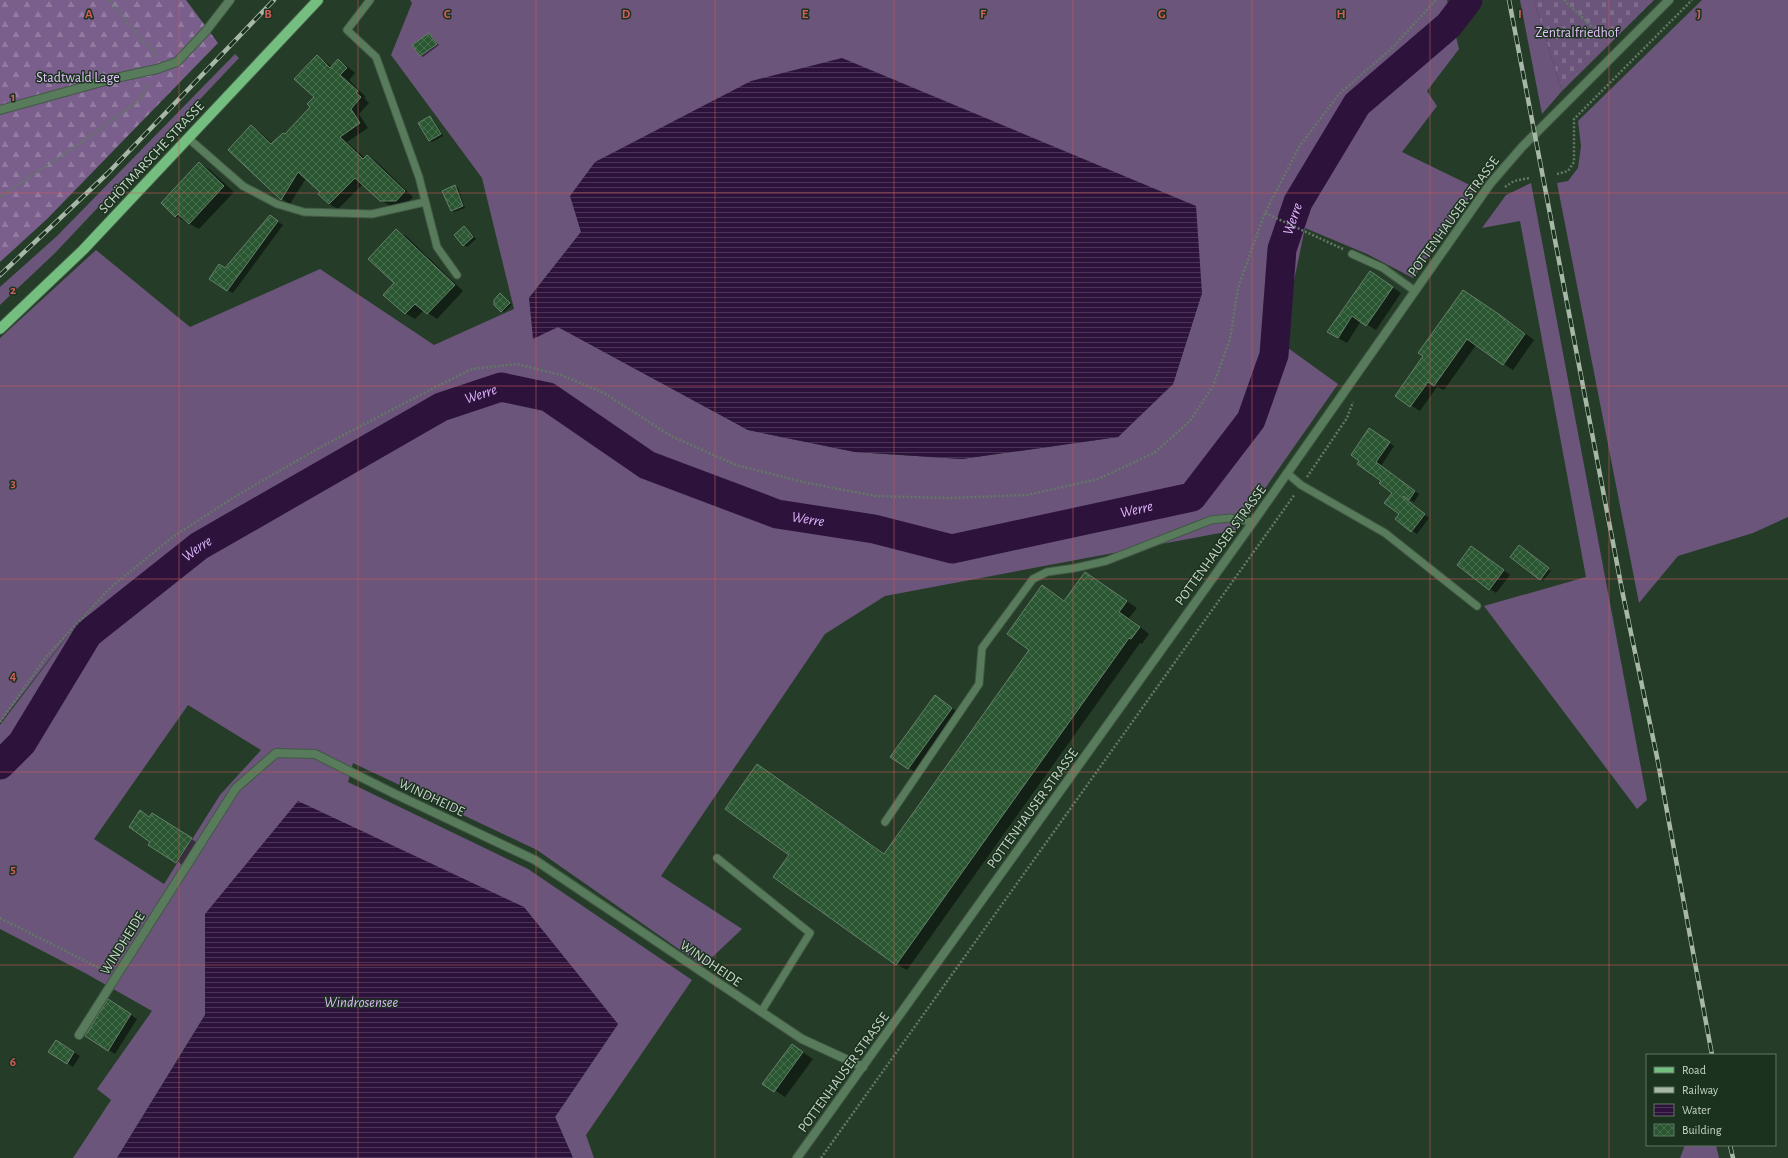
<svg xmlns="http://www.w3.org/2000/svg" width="1788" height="1158" viewBox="0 0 1788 1158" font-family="'Alegreya Sans',sans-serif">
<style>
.grass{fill:#6b557a;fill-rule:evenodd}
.forest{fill:url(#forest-firs)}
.cemetery{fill:url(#cemetery-stones)}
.water{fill:url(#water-rules)}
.shadow{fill:#0007}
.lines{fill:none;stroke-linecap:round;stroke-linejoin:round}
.river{stroke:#2d133c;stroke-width:29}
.building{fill:url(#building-cross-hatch);stroke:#67816a}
.service-casing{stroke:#425945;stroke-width:9}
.minor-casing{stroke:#425945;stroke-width:10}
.tertiary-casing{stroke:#425945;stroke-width:10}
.primary-casing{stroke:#425945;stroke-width:12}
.path{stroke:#637866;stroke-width:2.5;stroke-dasharray:2 2;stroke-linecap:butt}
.service{stroke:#587b5c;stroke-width:7}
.minor{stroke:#587b5c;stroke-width:8}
.tertiary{stroke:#587b5c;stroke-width:8}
.primary{stroke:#74bf80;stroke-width:10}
.rail-casing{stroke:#a7b7a8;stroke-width:4.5}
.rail{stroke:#1b321f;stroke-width:3;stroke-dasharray:9;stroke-linecap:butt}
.grid{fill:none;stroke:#d25c58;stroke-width:1;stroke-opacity:0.55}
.labels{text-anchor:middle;stroke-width:3;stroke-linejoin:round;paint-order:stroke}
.park-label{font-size:14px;fill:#e4c1fb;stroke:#1b321f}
.street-label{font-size:14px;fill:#c8d6c9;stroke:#1b321f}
.water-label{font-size:15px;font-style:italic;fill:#e1b6fd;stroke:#1b321f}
.grid-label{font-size:13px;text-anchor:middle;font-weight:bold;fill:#d25c58;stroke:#1b321f;stroke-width:3;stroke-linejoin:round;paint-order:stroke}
</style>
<defs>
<pattern id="forest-firs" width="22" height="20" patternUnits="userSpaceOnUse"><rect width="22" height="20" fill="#7a5e8c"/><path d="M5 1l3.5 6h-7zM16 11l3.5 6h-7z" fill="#917ca0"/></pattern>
<pattern id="cemetery-stones" width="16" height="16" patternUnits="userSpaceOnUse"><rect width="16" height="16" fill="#6b557a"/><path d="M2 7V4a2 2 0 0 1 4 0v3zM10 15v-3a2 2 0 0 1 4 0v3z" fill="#7f6d8c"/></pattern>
<pattern id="water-rules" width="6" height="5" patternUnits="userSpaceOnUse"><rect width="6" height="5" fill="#2d133c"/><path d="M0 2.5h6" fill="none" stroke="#4a3557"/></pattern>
<pattern id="building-cross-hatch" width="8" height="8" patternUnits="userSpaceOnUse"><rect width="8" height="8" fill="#2a5632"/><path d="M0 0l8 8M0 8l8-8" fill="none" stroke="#476e4e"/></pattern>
</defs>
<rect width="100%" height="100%" fill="#253d28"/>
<g class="grass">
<path d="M410,0H1447L1459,49L1427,91L1437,106L1402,152L1476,188L1413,278L1367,254L1305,228L1281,343L1338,384L1236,530L885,596L825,634L661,876L742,929L703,966L537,850L353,763L348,782L528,869L692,980L586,1135L594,1158H573L555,1117L618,1024L205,914V1015L117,1158H73L111,1100L97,1089L152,1011L85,973L0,929V725L92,604L0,723V338L96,250L190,327L320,269L434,345L514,309L482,178L391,55L412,3ZM429,33L437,43L420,56L412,45ZM571,196L1202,293L1173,384L1118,437L962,459L855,452L748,430L558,327L529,298L581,232ZM188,705L261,750L220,795L164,884L94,839Z"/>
<polygon points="1520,0 1534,0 1562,91 1542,114"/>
<polygon points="1702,0 1788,0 1788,517 1753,533 1678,556 1639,603 1557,183 1568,181 1578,168 1581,146 1578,121"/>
<polygon points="235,54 239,58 55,253 0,305 0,287 57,236"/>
<polygon points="1531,183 1647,800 1637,809 1484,606 1586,577 1520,221 1482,228 1506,195"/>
<polygon points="1685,1145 1716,1145 1719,1158 1680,1158"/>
</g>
<polygon class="forest" points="0,0 186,0 218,43 47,219 0,262"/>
<polygon class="cemetery" points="1534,0 1654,0 1562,91"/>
<g class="water">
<polygon points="842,58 1196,206 1202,293 1173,384 1118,437 962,459 855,452 748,430 558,327 533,339 529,298 581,232 570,196 595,162 751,81"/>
<polygon points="298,801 524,907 618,1024 555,1117 573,1158 117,1158 205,1015 205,914"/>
</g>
<g class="shadow">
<polygon points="429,34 439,45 423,57 420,55"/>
<polygon points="317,56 332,67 338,60 347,66 355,73 349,80 366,97 364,98 369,103 359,114 368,128 347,142 365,158 367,156 376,161 413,197 405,205 389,205 380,200 363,184 338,209 329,204 320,194 322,192 306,178 290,204 282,199 251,127 260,132 273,144 286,135 311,107 315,97"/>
<polygon points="430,117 433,119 443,136 432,142 429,140"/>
<polygon points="199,163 209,169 234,192 199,229 175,216"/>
<polygon points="455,186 458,188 465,208 454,212 452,210"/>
<polygon points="270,216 283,225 233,293 227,290 226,269"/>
<polygon points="464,227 476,239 467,247 464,245"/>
<polygon points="396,231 406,236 463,291 437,319 424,310 415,319 400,310 384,295 395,283"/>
<polygon points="1370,272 1401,293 1376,330 1361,321 1347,343 1328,332"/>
<polygon points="1464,291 1509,321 1534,340 1513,370 1476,345 1444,390 1437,387 1420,411 1396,396 1424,356"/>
<polygon points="500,294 512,305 504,312 501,311"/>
<polygon points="1374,432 1394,446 1381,466 1419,494 1414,502 1408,499 1407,501 1429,518 1417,534 1396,519 1400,514 1393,493 1382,481 1358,464"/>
<polygon points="1522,548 1551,571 1543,581 1511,557"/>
<polygon points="1478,551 1510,575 1496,593 1490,589"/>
<polygon points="1096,580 1137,608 1129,618 1149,634 1142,644 1140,643 907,970 896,964 790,855 758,765 885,854 1065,602"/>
<polygon points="935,697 961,714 918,774 892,757"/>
<polygon points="158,817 196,842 182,865 152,841 150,818"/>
<polygon points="115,1004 137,1019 115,1054 109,1050"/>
<polygon points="63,1045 80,1056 73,1067 67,1063"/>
<polygon points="792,1045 813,1059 785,1097 764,1083"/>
</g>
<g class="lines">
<path class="river" id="s1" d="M0,765L22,743L88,634L199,546L441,407L501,387L548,397L647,465L777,514L874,529L952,549L1192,497L1251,420L1274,355L1282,249L1298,202L1357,104L1449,25L1468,0"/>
</g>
<g class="building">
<polygon points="429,33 437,44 420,56 412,45"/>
<polygon points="317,55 330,68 338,59 347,68 340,75 358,91 356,93 361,97 351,109 360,123 340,137 363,159 367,155 405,191 396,201 380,201 355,178 329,204 318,194 320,192 298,172 281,200 228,150 251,125 271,144 283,133 285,134 310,107 307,104 314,97 294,79"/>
<polygon points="430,116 441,134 429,141 418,123"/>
<polygon points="199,162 224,186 189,224 178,214 175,217 161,203"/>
<polygon points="455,185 463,206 451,211 442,191"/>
<polygon points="270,215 278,221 227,291 209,279 219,264 225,268"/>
<polygon points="464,226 473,237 463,246 454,235"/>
<polygon points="396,229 455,285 427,314 415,304 405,314 383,295 394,283 368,259"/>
<polygon points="1370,271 1393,287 1366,326 1352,316 1338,338 1327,332"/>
<polygon points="1463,290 1500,315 1525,334 1503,365 1467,339 1434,386 1428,382 1410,407 1395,396 1423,356 1418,353"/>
<polygon points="500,293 510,303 501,312 494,305 494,300"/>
<polygon points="1369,428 1390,442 1376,462 1415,491 1409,500 1403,496 1403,497 1425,514 1411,532 1395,519 1399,514 1384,503 1392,493 1379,483 1381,481 1357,464 1359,461 1351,455"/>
<polygon points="1519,545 1549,568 1540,580 1510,557"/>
<polygon points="1471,546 1504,570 1489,590 1457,565"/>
<polygon points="1085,572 1127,601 1119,612 1140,627 1131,639 1129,638 896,965 773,877 789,855 725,809 757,764 884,854 1029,650 1007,634 1042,585 1064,601"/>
<polygon points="935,695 952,708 908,769 890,757"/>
<polygon points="140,810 149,817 152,813 192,838 176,863 148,845 150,842 129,827"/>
<polygon points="108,999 131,1014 108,1051 85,1036"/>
<polygon points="56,1040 74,1052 67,1064 48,1052"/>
<polygon points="792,1044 803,1052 774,1092 762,1084"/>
</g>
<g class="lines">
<g class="service-casing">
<g id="service">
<polyline points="370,0 347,30 376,57 419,177 437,247 457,275"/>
<polyline points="188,138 243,186 277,204 304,212 372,214 425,202"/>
<polyline points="1352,254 1383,268 1415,291"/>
<polyline points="1287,473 1301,485 1385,533 1477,606"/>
<polyline points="885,822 979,684 982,648 1033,579 1047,572 1075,568 1106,561 1211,520 1230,518 1253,522"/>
<polyline points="717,858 810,933 761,1012"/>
</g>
</g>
<g class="minor-casing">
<g id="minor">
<polyline points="0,110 116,78 157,69 177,62 206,31 230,0"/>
<polyline points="79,1035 236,788 276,753 315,754 395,794 535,860 802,1039 863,1067"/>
</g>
</g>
<g class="tertiary-casing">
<polyline id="tertiary" points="797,1158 1253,522 1490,184 1522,147 1669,0"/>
</g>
<g class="primary-casing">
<polyline id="primary" points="0,329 83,250 318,0"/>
</g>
<g class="path">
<polyline points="109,0 142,40 155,52 156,58"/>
<polyline points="1564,0 1592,27"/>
<polyline points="1557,174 1568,171 1574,162 1574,119 1692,0"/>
<polyline points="1505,187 1514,181 1529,178"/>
<polyline points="0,197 76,146 140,100 149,83"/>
<polyline points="1265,213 1343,249"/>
<polyline points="1307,477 1347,418 1353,402"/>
<polyline points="0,722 46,657 111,587 174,536 236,496 317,449 420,395 472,369 517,364 561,375 604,393 671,436 736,465 803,482 875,496 949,498 1027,495 1098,479 1154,453 1190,421 1213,386 1230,339 1238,288 1256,237 1265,213 1299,147 1339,94 1391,49 1436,0"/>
<polyline points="0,918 105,971"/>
<polyline points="821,1158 1295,494"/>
</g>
<use href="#service" class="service"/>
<use href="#minor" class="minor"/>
<use href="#tertiary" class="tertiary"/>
<use href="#primary" class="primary"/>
<g class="rail-casing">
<g id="rail">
<polyline points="1509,0 1623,595 1657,757 1712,1055"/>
<polyline points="0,275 108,173 274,0"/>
<polyline points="1730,1145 1733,1158"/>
</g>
</g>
<use href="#rail" class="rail"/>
</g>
<path class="grid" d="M179,0V1158M358,0V1158M536,0V1158M715,0V1158M894,0V1158M1073,0V1158M1252,0V1158M1430,0V1158M1609,0V1158M0,193H1788M0,386H1788M0,579H1788M0,772H1788M0,965H1788"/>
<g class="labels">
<g class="park-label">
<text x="1577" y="37">Zentralfriedhof</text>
<text x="78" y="82">Stadtwald Lage</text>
</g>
<g class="street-label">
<text transform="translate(151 157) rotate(-47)" y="5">SCHÖTMARSCHE STRASSE</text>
<text transform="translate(1453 216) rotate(-54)" y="5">POTTENHAUSER STRASSE</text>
<text transform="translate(1220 545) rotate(-54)" y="5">POTTENHAUSER STRASSE</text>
<text transform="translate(432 797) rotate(25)" y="5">WINDHEIDE</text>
<text transform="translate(1032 808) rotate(-54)" y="5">POTTENHAUSER STRASSE</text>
<text transform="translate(122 943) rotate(-58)" y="5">WINDHEIDE</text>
<text transform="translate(711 963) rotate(34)" y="5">WINDHEIDE</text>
<text transform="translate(843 1072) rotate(-54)" y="5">POTTENHAUSER STRASSE</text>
</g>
<g class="water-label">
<text dy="5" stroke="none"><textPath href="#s1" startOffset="1678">Werre</textPath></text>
<text dy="5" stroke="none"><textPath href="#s1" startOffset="621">Werre</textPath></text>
<text dy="5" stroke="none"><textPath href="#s1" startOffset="1317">Werre</textPath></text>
<text dy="5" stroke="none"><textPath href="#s1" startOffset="981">Werre</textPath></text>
<text dy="5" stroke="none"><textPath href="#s1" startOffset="297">Werre</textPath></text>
<text x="361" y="1007">Windrosensee</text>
</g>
</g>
<g class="grid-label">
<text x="89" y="18">A</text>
<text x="268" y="18">B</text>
<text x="447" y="18">C</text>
<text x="626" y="18">D</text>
<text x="805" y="18">E</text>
<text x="983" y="18">F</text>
<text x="1162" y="18">G</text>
<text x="1341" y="18">H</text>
<text x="1520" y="18">I</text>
<text x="1699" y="18">J</text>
<text x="13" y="101">1</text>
<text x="13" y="294">2</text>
<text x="13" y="487">3</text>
<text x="13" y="680">4</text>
<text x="13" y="873">5</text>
<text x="13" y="1066">6</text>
</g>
<rect x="1646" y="1054" width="130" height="92" fill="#1b321f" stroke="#607463"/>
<rect x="1654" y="1067" width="20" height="6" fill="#74bf80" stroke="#607463"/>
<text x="1682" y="1074" font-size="12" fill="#c8d6c9">Road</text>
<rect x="1654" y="1087" width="20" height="6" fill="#a7b7a8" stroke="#607463"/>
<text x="1682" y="1094" font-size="12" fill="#c8d6c9">Railway</text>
<rect x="1654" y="1104" width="20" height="12" fill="url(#water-rules)" stroke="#607463"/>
<text x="1682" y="1114" font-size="12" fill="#c8d6c9">Water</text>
<rect x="1654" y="1124" width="20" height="12" fill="url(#building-cross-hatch)" stroke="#607463"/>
<text x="1682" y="1134" font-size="12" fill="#c8d6c9">Building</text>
</svg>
